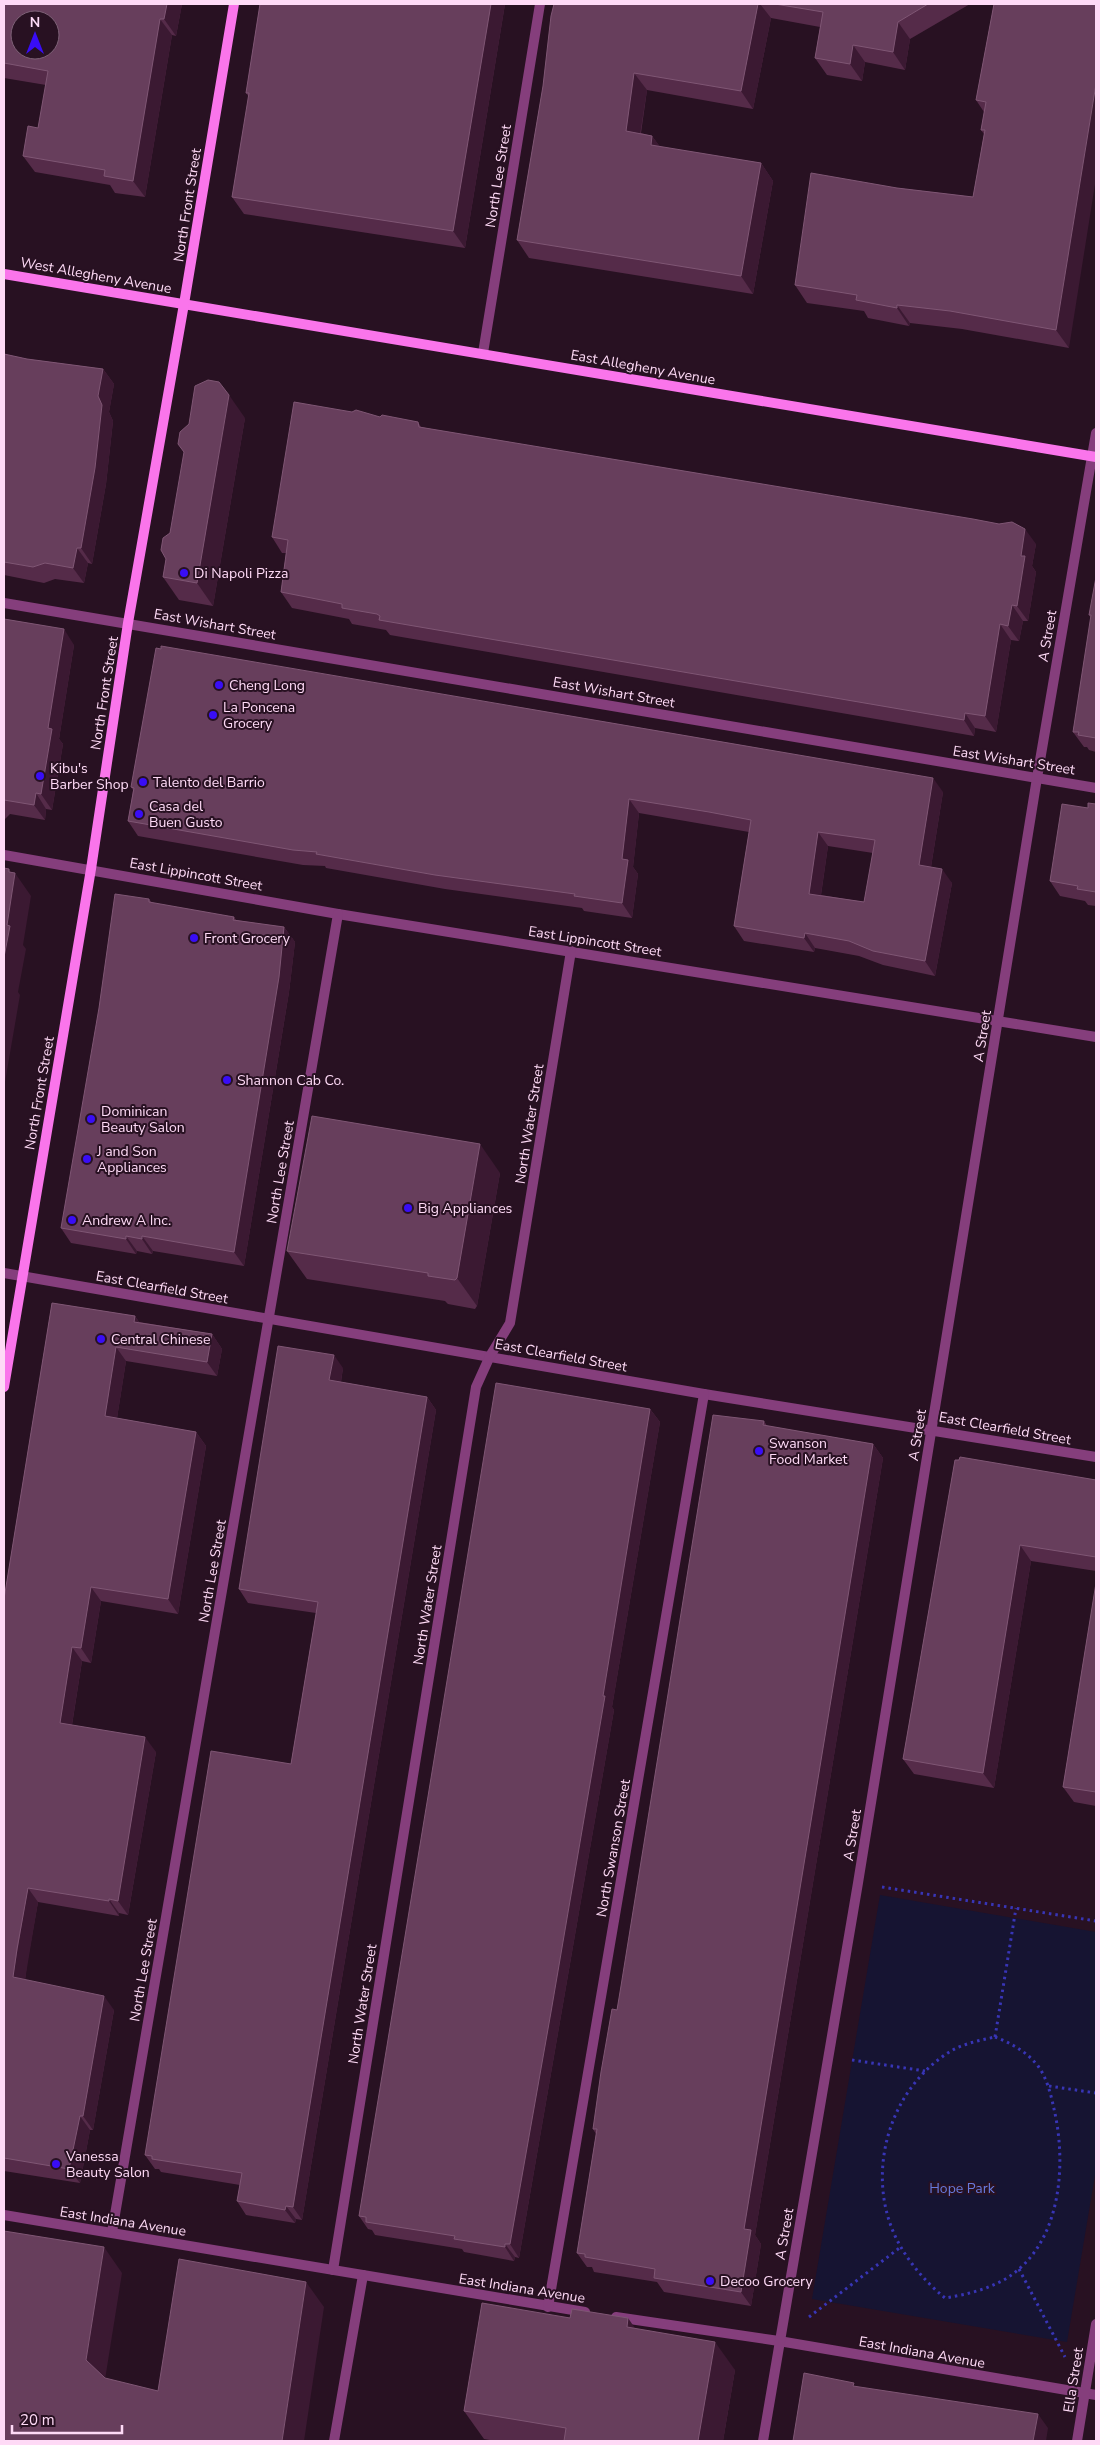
<svg xmlns="http://www.w3.org/2000/svg" width="1100" height="2445" viewBox="0 0 1100 2445" font-family="'Nunito Sans',sans-serif">
<style>
.green{fill:#161432}
.lines{fill:none;stroke-linecap:round;stroke-linejoin:round}
.path{stroke:#3835b6;stroke-width:3;stroke-dasharray:2.5 4;stroke-linecap:butt}
.lane{stroke:#853e7c;stroke-width:10}
.street{stroke:#853e7c;stroke-width:10}
.secondary{stroke:#fa75eb;stroke-width:10}
.wall{fill:#552b49;fill-rule:evenodd}
.shaded-wall{fill:#3b1932}
.building{fill:#673e5c;stroke:#7f5674;fill-rule:evenodd}
.poi-dot{fill:#390df6;stroke:#281122;stroke-width:2}
.labels{text-anchor:middle;stroke-width:4;stroke-linejoin:round;paint-order:stroke}
.street-label{font-size:14px;fill:#fedaf6;stroke:#281122}
.poi-label{font-size:14px;fill:#fedaf6;stroke:#281122;text-anchor:start}
.park-label{font-size:14px;fill:#677adc;stroke:#281122}
</style>
<rect width="100%" height="100%" fill="#281122"/>
<polygon class="green" points="880,1895 1096,1932 1096,2169 1067,2342 812,2299"/>
<g class="lines">
<g class="path">
<polyline points="882,1887 1096,1921"/>
<path d="M995,2037C1011,2043 1027,2052 1038,2066C1047,2078 1051,2095 1054,2109C1066,2160 1062,2232 1019,2269C999,2287 970,2294 945,2298C923,2280 901,2254 891,2226C869,2167 890,2094 942,2057C957,2045 976,2041 995,2037Z"/>
<polyline points="995,2037 1016,1908"/>
<polyline points="852,2060 925,2071"/>
<polyline points="1049,2086 1096,2093"/>
<polyline points="1019,2269 1065,2357"/>
<polyline points="809,2317 902,2246"/>
</g>
<polyline class="lane" points="334,2441 363,2275"/>
<g class="street">
<polyline points="483,353 540,4"/>
<polyline points="4,603 1096,788"/>
<polyline points="4,855 338,914 1096,1037"/>
<polyline points="4,1273 704,1394 1096,1457"/>
<polyline points="4,2215 585,2312"/>
<polyline points="112,2232 338,914"/>
<polyline points="333,2270 476,1387 490,1356 510,1323 571,951"/>
<polyline points="548,2307 704,1394"/>
<polyline points="616,2317 779,2341 1096,2395"/>
<polyline points="763,2441 858,1883 1037,778 1096,433"/>
<polyline points="1077,2441 1096,2324"/>
</g>
<g class="secondary">
<polyline points="4,274 1096,457"/>
<polyline points="4,1387 91,869 128,623 184,304 234,4"/>
</g>
</g>
<g class="wall">
<polygon points="4,4 182,4 176,36 172,35 145,197 115,193 110,185 35,172 23,156 38,128 46,85 4,78"/>
<polygon points="260,4 505,4 465,248 244,214 232,197 249,97 246,93"/>
<polygon points="554,4 970,4 910,39 905,70 865,62 862,81 827,75 815,58 820,27 771,18 753,109 647,90 641,133 652,136 660,147 761,163 773,181 753,294 529,258 517,240 543,86"/>
<polygon points="994,4 1069,348 962,329 910,323 909,326 868,318 864,311 807,303 795,285 897,188 973,197 984,134 981,130 984,112 976,100"/>
<polygon points="4,354 27,359 103,369 114,384 109,412 113,421 106,484 92,564 88,563 84,583 55,579 44,583 4,575"/>
<polygon points="245,418 213,606 179,600 163,577 170,533"/>
<polygon points="418,422 421,427 1036,544 1032,566 1036,572 1028,621 1023,621 1019,641 1011,640 996,732 975,728 974,736 390,635 386,630 352,624 349,619 292,608 281,592 286,553 282,553 272,537"/>
<polygon points="1096,577 1096,752 1089,750 1087,747 1084,747 1073,732 1091,618 1089,615"/>
<polygon points="4,619 74,645 59,739 63,744 52,810 46,809 45,820 10,814 5,819 4,818"/>
<path d="M131,787L943,792L931,867L952,883L935,976L883,965L859,956L815,948L814,952L744,941L734,926L749,832L639,813L633,867L638,874L632,918L584,911L582,908L445,889L326,868L325,866L303,865L138,836L128,821L133,790ZM828,846L873,853L864,902L821,895Z"/>
<polygon points="1096,804 1096,906 1088,905 1085,901 1060,896 1050,881 1088,808"/>
<polygon points="149,899 152,903 234,917 236,920 284,927 295,942 289,992 244,1266 153,1251 152,1254 137,1251 136,1254 71,1243 61,1228"/>
<polygon points="500,1173 477,1306 475,1309 448,1304 445,1301 307,1279 287,1251"/>
<polygon points="52,1303 135,1316 139,1322 212,1334 222,1349 217,1376 126,1361 117,1418 196,1432 206,1446 178,1614 101,1601 91,1663 82,1661 72,1725 156,1752 128,1915 119,1913 119,1916 38,1902 27,1964 25,1980 114,2010 93,2130 90,2130 80,2183 4,2171 4,1599"/>
<polygon points="343,1368 341,1382 427,1397 436,1410 302,2220 296,2219 295,2223 246,2215 237,2201 240,2185 161,2172 159,2169 155,2169 145,2155 291,1764 316,1613 248,1603 239,1589"/>
<polygon points="650,1409 660,1422 612,1707 614,1710 519,2258 515,2257 514,2261 464,2252 462,2249 375,2235 372,2230 368,2229 359,2216"/>
<polygon points="764,1421 767,1426 873,1444 883,1458 755,2235 761,2244 751,2306 664,2292 657,2282 594,2272 592,2267 587,2267 577,2253 596,2134 593,2129 617,2010"/>
<polygon points="955,1460 1096,1480 1096,1571 1031,1561 994,1788 914,1774 903,1759"/>
<polygon points="1096,1583 1096,1806 1074,1802 1063,1787"/>
<polygon points="636,2329 735,2370 723,2441 496,2441 484,2439 464,2411"/>
</g>
<g class="shaded-wall">
<polygon points="167,4 182,4 176,36 164,19"/>
<polygon points="491,4 505,4 465,248 453,231"/>
<polygon points="758,4 760,4 771,18 753,109 741,91"/>
<polygon points="160,19 172,35 145,197 133,181"/>
<polygon points="898,22 910,39 905,70 893,52"/>
<polygon points="853,45 865,62 862,81 850,64"/>
<polygon points="634,73 647,90 638,148 626,131"/>
<polygon points="1096,84 1096,178 1069,348 1056,330"/>
<polygon points="652,136 665,153 651,145"/>
<polygon points="761,163 773,181 753,294 741,276"/>
<polygon points="897,305 910,323 909,326 897,308"/>
<polygon points="103,369 114,384 109,412 113,421 106,484 92,564 81,548 98,396"/>
<polygon points="229,395 245,418 213,606 197,583"/>
<polygon points="1025,529 1036,544 1032,566 1036,572 1028,621 1017,606 1021,556"/>
<polygon points="77,548 88,563 84,583 73,568"/>
<polygon points="1012,605 1023,621 1019,641 1008,626"/>
<polygon points="1000,624 1011,640 996,732 985,716"/>
<polygon points="64,629 74,645 59,739 63,744 52,810 41,794 48,728"/>
<polygon points="965,713 975,728 974,736 964,720"/>
<polygon points="933,778 943,792 929,879 919,865"/>
<polygon points="36,793 46,809 45,820 34,805"/>
<polygon points="629,799 639,813 633,867 638,874 632,918 622,903 622,859"/>
<polygon points="818,832 828,846 819,908 809,894"/>
<polygon points="9,869 14,877 15,873 31,896 23,945 26,949 18,992 20,995 4,1088 4,957 7,925"/>
<polygon points="942,869 952,883 935,976 925,961"/>
<polygon points="284,927 295,942 289,992 244,1266 234,1252"/>
<polygon points="805,933 815,948 814,952 804,938"/>
<polygon points="480,1144 500,1173 477,1306 457,1278"/>
<polygon points="126,1236 137,1251 136,1254 126,1239"/>
<polygon points="142,1236 153,1251 152,1254 142,1239"/>
<polygon points="135,1316 145,1331 134,1322"/>
<polygon points="212,1334 222,1349 217,1376 207,1362"/>
<polygon points="116,1347 126,1361 115,1431 105,1416"/>
<polygon points="334,1355 343,1368 339,1393 329,1380"/>
<polygon points="427,1397 436,1410 302,2220 293,2207"/>
<polygon points="650,1409 660,1422 612,1707 614,1710 519,2258 510,2244"/>
<polygon points="196,1432 206,1446 178,1614 168,1599"/>
<polygon points="873,1444 883,1458 755,2235 761,2244 751,2306 741,2292 744,2229"/>
<polygon points="1020,1545 1031,1561 994,1788 983,1773"/>
<polygon points="91,1587 101,1601 91,1663 81,1648"/>
<polygon points="72,1647 82,1661 70,1737 60,1723"/>
<polygon points="145,1737 156,1752 128,1915 118,1901"/>
<polygon points="28,1888 38,1902 23,1992 13,1977"/>
<polygon points="109,1899 119,1913 119,1916 109,1901"/>
<polygon points="104,1996 114,2010 93,2130 83,2116"/>
<polygon points="80,2116 90,2130 80,2183 69,2169"/>
<polygon points="286,2206 296,2219 295,2223 285,2210"/>
<polygon points="505,2244 515,2257 514,2261 505,2247"/>
<polygon points="104,2247 122,2273 104,2386 86,2360"/>
<polygon points="306,2282 324,2307 304,2441 282,2441"/>
<polygon points="628,2318 648,2347 627,2327"/>
<polygon points="715,2342 735,2370 723,2441 698,2441"/>
<polygon points="1038,2414 1048,2428 1046,2441 1033,2441"/>
</g>
<g class="building">
<path d="M4,4H167L164,19H160L133,181L104,176L105,170L23,156L28,126L38,128L48,71L4,63ZM20,20H50V50H20Z"/>
<polygon points="260,4 491,4 453,231 232,197 249,93 246,93"/>
<polygon points="554,4 758,4 741,91 634,73 626,131 652,136 651,145 761,163 741,276 517,240 543,86 551,16"/>
<polygon points="775,4 928,4 898,22 893,52 853,45 850,64 815,58 823,12"/>
<polygon points="994,4 1096,4 1096,84 1056,330 950,311 897,305 897,308 856,300 857,295 795,285 811,173 897,188 973,197 985,130 981,130 986,102 976,100"/>
<polygon points="4,354 27,359 103,369 98,396 102,405 95,468 81,548 77,548 73,568 45,563 33,567 4,562"/>
<polygon points="208,380 219,382 229,395 197,583 163,577 166,559 161,550 163,538 170,533 184,452 178,444 180,432 189,424 195,386"/>
<polygon points="294,402 352,412 356,410 380,417 382,415 418,422 419,427 973,519 999,524 1012,522 1025,529 1021,556 1025,556 1017,606 1012,605 1008,626 1000,624 985,716 965,713 964,720 379,620 380,616 377,614 342,608 342,604 281,592 288,540 272,537"/>
<polygon points="1096,577 1096,738 1078,735 1079,732 1073,732 1091,615 1089,615"/>
<polygon points="4,619 64,629 48,728 52,729 41,794 36,793 34,805 4,800"/>
<path d="M161,646L933,778L919,865L942,869L925,961L873,951L849,941L805,933L804,938L734,926L751,820L709,812L629,799L622,859L628,860L622,903L574,896L575,894L435,875L316,854L317,852L293,850L128,821L134,788L131,787L156,648L161,649ZM818,832L875,840L864,902L809,894Z"/>
<polygon points="1088,803 1096,804 1096,892 1077,889 1078,886 1050,881 1062,804 1088,808"/>
<polygon points="4,868 9,869 9,872 15,873 7,925 10,926 4,957"/>
<polygon points="115,894 149,899 149,902 234,917 233,920 284,927 279,977 234,1252 142,1236 142,1239 126,1236 126,1239 61,1228 99,1008"/>
<polygon points="312,1116 480,1144 457,1278 455,1280 428,1276 428,1273 287,1251"/>
<polygon points="52,1303 135,1316 134,1322 212,1334 207,1362 116,1347 105,1416 196,1432 168,1599 91,1587 81,1648 72,1647 60,1723 145,1737 118,1901 109,1899 109,1901 28,1888 17,1949 13,1977 104,1996 83,2116 80,2116 69,2169 4,2158 4,1599"/>
<polygon points="278,1346 334,1355 329,1380 427,1397 293,2207 286,2206 285,2210 237,2201 242,2173 152,2159 152,2156 145,2155 211,1751 291,1764 318,1602 239,1589"/>
<polygon points="496,1383 650,1409 603,1696 605,1696 551,2012 510,2244 505,2244 505,2247 454,2239 455,2236 366,2222 366,2217 359,2216"/>
<polygon points="713,1415 764,1421 763,1425 873,1444 744,2229 751,2230 741,2292 654,2278 655,2269 585,2257 585,2254 577,2253 597,2129 593,2129 601,2072 612,2009 617,2010 621,1986"/>
<polygon points="960,1457 1096,1480 1096,1557 1020,1545 983,1773 903,1759 955,1460 959,1460"/>
<polygon points="1096,1583 1096,1792 1063,1787"/>
<polygon points="4,2231 104,2247 86,2360 105,2378 158,2391 179,2259 306,2282 282,2441 4,2441"/>
<polygon points="482,2303 570,2318 572,2309 628,2318 627,2327 715,2342 698,2441 564,2441 566,2428 464,2411"/>
<polygon points="804,2373 854,2383 853,2386 1038,2414 1033,2441 793,2441"/>
</g>
<g class="poi-dot">
<circle cx="184" cy="573" r="5"/>
<circle cx="219" cy="685" r="5"/>
<circle cx="213" cy="715" r="5"/>
<circle cx="40" cy="776" r="5"/>
<circle cx="143" cy="782" r="5"/>
<circle cx="139" cy="814" r="5"/>
<circle cx="194" cy="938" r="5"/>
<circle cx="227" cy="1080" r="5"/>
<circle cx="91" cy="1119" r="5"/>
<circle cx="87" cy="1159" r="5"/>
<circle cx="408" cy="1208" r="5"/>
<circle cx="72" cy="1220" r="5"/>
<circle cx="101" cy="1339" r="5"/>
<circle cx="759" cy="1451" r="5"/>
<circle cx="56" cy="2164" r="5"/>
<circle cx="710" cy="2281" r="5"/>
</g>
<g class="labels">
<g class="street-label">
<text transform="translate(498 176) rotate(-81)" y="5">North Lee Street</text>
<text transform="translate(187 205) rotate(-81)" y="5">North Front Street</text>
<text transform="translate(96 275) rotate(10)" y="5">West Allegheny Avenue</text>
<text transform="translate(643 367) rotate(10)" y="5">East Allegheny Avenue</text>
<text transform="translate(215 624) rotate(10)" y="5">East Wishart Street</text>
<text transform="translate(1047 636) rotate(-80)" y="5">A Street</text>
<text transform="translate(614 692) rotate(10)" y="5">East Wishart Street</text>
<text transform="translate(104 693) rotate(-81)" y="5">North Front Street</text>
<text transform="translate(1014 760) rotate(9)" y="5">East Wishart Street</text>
<text transform="translate(196 874) rotate(10)" y="5">East Lippincott Street</text>
<text transform="translate(595 941) rotate(9)" y="5">East Lippincott Street</text>
<text transform="translate(982 1036) rotate(-81)" y="5">A Street</text>
<text transform="translate(39 1093) rotate(-80)" y="5">North Front Street</text>
<text transform="translate(529 1124) rotate(-81)" y="5">North Water Street</text>
<text transform="translate(280 1172) rotate(-80)" y="5">North Lee Street</text>
<text transform="translate(162 1287) rotate(10)" y="5">East Clearfield Street</text>
<text transform="translate(561 1355) rotate(10)" y="5">East Clearfield Street</text>
<text transform="translate(1005 1428) rotate(10)" y="5">East Clearfield Street</text>
<text transform="translate(917 1435) rotate(-81)" y="5">A Street</text>
<text transform="translate(212 1571) rotate(-80)" y="5">North Lee Street</text>
<text transform="translate(427 1605) rotate(-81)" y="5">North Water Street</text>
<text transform="translate(852 1835) rotate(-81)" y="5">A Street</text>
<text transform="translate(613 1848) rotate(-80)" y="5">North Swanson Street</text>
<text transform="translate(143 1970) rotate(-80)" y="5">North Lee Street</text>
<text transform="translate(362 2004) rotate(-81)" y="5">North Water Street</text>
<text transform="translate(123 2221) rotate(9)" y="5">East Indiana Avenue</text>
<text transform="translate(784 2234) rotate(-80)" y="5">A Street</text>
<text transform="translate(522 2288) rotate(9)" y="5">East Indiana Avenue</text>
<text transform="translate(922 2352) rotate(10)" y="5">East Indiana Avenue</text>
<text transform="translate(1073 2380) rotate(-81)" y="5">Ella Street</text>
</g>
<g class="poi-label">
<text x="194" y="578">Di Napoli Pizza</text>
<text x="229" y="690">Cheng Long</text>
<text x="223" y="712">La Poncena<tspan x="223" dy="16">Grocery</tspan></text>
<text x="50" y="773">Kibu's<tspan x="50" dy="16">Barber Shop</tspan></text>
<text x="153" y="787">Talento del Barrio</text>
<text x="149" y="811">Casa del<tspan x="149" dy="16">Buen Gusto</tspan></text>
<text x="204" y="943">Front Grocery</text>
<text x="237" y="1085">Shannon Cab Co.</text>
<text x="101" y="1116">Dominican<tspan x="101" dy="16">Beauty Salon</tspan></text>
<text x="97" y="1156">J and Son<tspan x="97" dy="16">Appliances</tspan></text>
<text x="418" y="1213">Big Appliances</text>
<text x="82" y="1225">Andrew A Inc.</text>
<text x="111" y="1344">Central Chinese</text>
<text x="769" y="1448">Swanson<tspan x="769" dy="16">Food Market</tspan></text>
<text x="66" y="2161">Vanessa<tspan x="66" dy="16">Beauty Salon</tspan></text>
<text x="720" y="2286">Decoo Grocery</text>
</g>
<g class="park-label">
<text x="962" y="2193">Hope Park</text>
</g>
</g>
<rect width="1100" height="2445" fill="none" stroke="#fedaf6" stroke-width="10"/>
<g transform="translate(35 35)"><circle r="24" fill="#281122" stroke="#7e6177"/>
<path d="M0-4L9 19L0 12L-9 19Z" fill="#390df6"/>
<text y="-8" font-size="14" font-weight="bold" text-anchor="middle" fill="#fedaf6">N</text>
</g>
<path d="M12 2425v8h110v-8" fill="none" stroke="#fedaf6" stroke-width="2.5"/>
<text x="20" y="2425" font-size="15" fill="#fedaf6" stroke="#281122" stroke-width="4" paint-order="stroke">20 m</text>
</svg>
